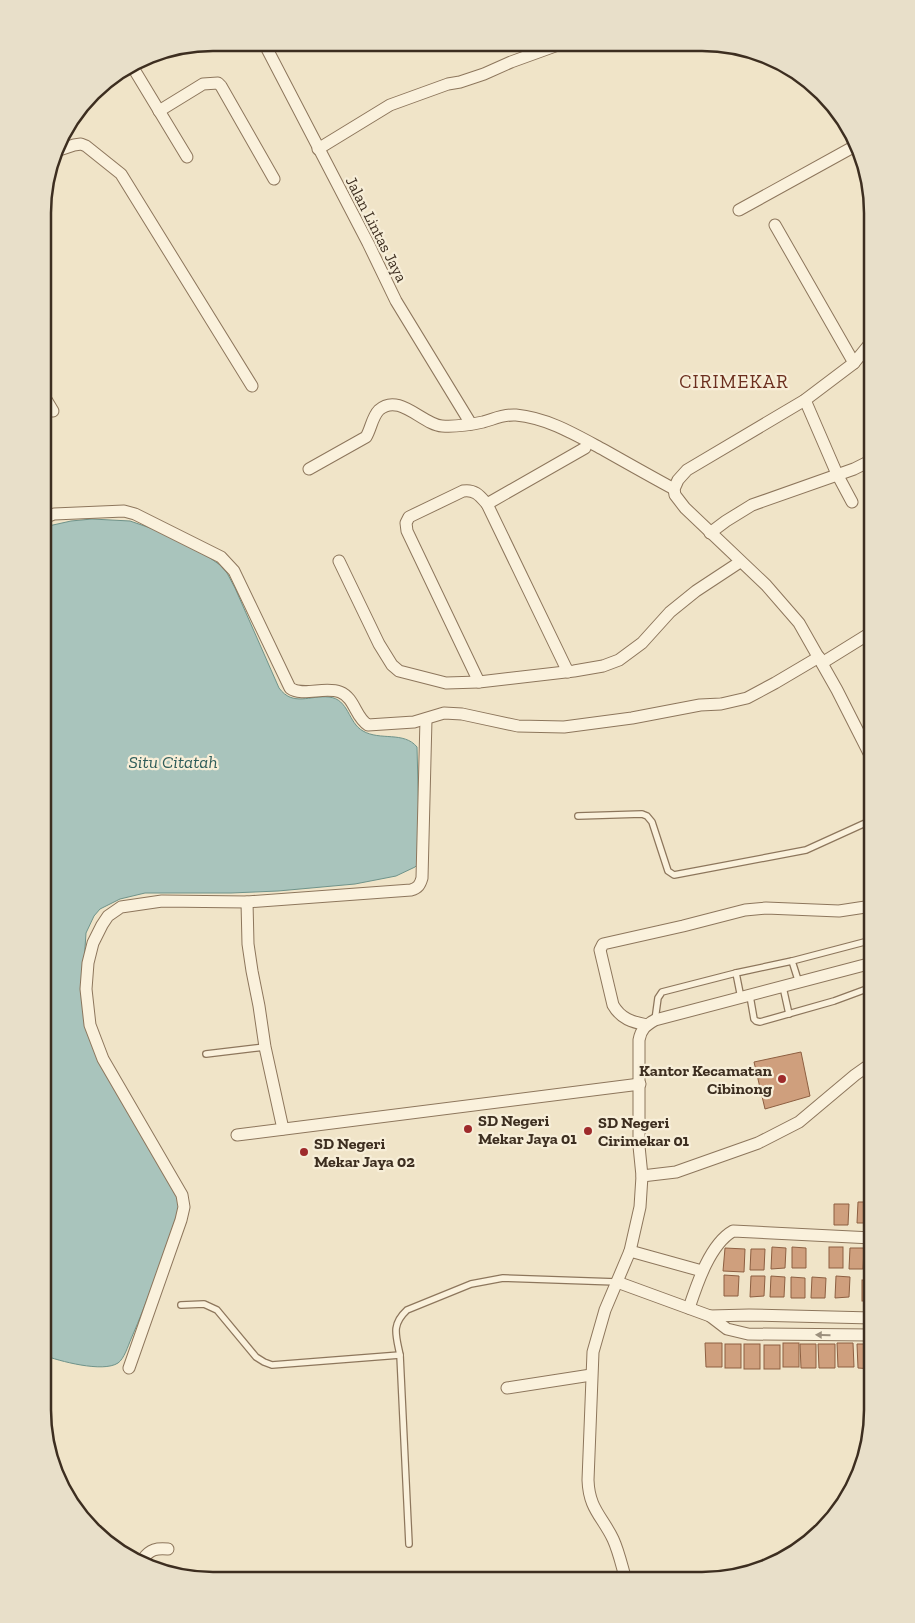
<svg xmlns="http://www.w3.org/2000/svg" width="915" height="1623" viewBox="0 0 915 1623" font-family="'Zilla Slab',serif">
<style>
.water{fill:#a9c4bc;stroke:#6f938a}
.building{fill:#cf9f7d;stroke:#8d5f41}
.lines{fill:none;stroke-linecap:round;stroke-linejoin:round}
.service-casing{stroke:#8d765c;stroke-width:8}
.minor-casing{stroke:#8d765c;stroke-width:13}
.service{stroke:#faf1dc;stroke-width:5.5}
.minor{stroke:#faf1dc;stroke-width:11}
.oneway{fill:#9c907e}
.poi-dot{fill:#9e2a2b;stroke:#f7eed8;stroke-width:2}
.labels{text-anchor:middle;stroke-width:4.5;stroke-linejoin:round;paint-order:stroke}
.street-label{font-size:16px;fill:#3d2e20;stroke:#f7eed8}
.poi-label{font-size:16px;font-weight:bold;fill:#3d2e20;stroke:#f7eed8;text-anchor:start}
.water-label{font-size:18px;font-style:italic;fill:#2f5d5a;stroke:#f7eed8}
.quarter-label{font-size:19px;letter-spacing:1px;fill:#6b2e1e;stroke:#f7eed8}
.rim{fill:none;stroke:#3d2e20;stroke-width:2.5}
</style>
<rect width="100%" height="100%" fill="#f0e4c8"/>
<path class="water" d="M92,519L130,521L159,531L210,558L220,565L227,573L235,588L279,688C293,707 310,695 329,697C349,699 348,723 363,731C380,741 404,731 417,747L420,862L415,867L396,876L355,884L278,891L231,893H145L120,899L100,909L94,916L86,933L83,978L96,1045L177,1193L179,1203L178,1212C163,1255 149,1298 131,1339C128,1346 124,1359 118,1363C103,1373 59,1361 43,1355L44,527L71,521Z"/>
<g class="building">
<polygon points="801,1052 810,1096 765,1109 754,1062"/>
<polygon points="858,1202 872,1202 871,1223 857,1223"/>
<polygon points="834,1204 849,1204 848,1225 834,1225"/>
<polygon points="772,1247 786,1248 785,1268 771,1269"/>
<polygon points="792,1247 806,1248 806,1268 792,1268"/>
<rect x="829" y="1247" width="14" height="21"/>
<polygon points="725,1248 745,1249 744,1272 723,1271"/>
<polygon points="850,1248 864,1248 863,1269 849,1269"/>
<polygon points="751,1249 765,1249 764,1270 750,1270"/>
<rect x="869" y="1249" width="3" height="21"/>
<polygon points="724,1275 739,1276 738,1296 724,1296"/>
<polygon points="751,1276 765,1276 764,1296 750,1297"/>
<polygon points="771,1276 785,1277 784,1297 770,1297"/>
<polygon points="836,1276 850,1277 849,1297 835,1298"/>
<polygon points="791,1277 805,1278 805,1298 791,1298"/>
<polygon points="812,1277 826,1278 825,1298 811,1298"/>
<rect x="862" y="1280" width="10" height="21"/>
<polygon points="705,1343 722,1343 722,1367 706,1367"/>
<rect x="783" y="1343" width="16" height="24"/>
<polygon points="837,1343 853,1343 854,1367 838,1367"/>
<rect x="725" y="1344" width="16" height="24"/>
<rect x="744" y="1344" width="16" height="25"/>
<polygon points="800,1344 816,1344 816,1368 801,1368"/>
<polygon points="818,1344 835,1344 835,1368 819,1368"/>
<polygon points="857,1344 872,1344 872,1369 858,1368"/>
<rect x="764" y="1345" width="16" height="24"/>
</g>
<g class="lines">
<g class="service-casing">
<g id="service">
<polyline points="578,816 642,814 647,816 652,822 668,871 674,875 806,850 872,820"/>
<polyline points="799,983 792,961 872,940"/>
<polyline points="783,987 789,1014"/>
<polyline points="750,996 754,1019 756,1021 760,1022 834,1001 872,987"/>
<polyline points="741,998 736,973 792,961"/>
<polyline points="655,1020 658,998 662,992 736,973"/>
<polyline points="206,1054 265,1047"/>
<polyline points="181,1305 204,1304 217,1310 256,1357 264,1362 272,1365 400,1355"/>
<path d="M409,1544L400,1355C396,1335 391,1325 407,1310L471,1284L503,1278L617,1282"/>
</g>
</g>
<g class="minor-casing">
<g id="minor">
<polyline points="264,43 368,243 396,301 471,424"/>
<polyline points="132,66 187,157"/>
<polyline points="159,111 203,84 218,83 221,86 274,179"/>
<polyline points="318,149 390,105 448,84 460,82 484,74 511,62 558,45"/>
<polyline points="56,151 74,145 81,144 86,146 121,174 252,386"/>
<polyline points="739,210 855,146"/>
<polyline points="775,225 854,363"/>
<polyline points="44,396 53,411"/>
<polyline points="805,400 837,474 852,502"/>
<path d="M309,469L366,437C371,429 372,417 379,410C399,392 423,425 442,426C456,427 469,425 483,422C494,419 504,414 516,415C548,418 576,435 604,450C627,463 650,476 674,489"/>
<polyline points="487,504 568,672"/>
<path d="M44,518L54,514L124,511L135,514L221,557L234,571L290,688C302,697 325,686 340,692C355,698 355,717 368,725L414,722L444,713L462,714L518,726L564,727L632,718L700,705L721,704L747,698L775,683L819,657"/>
<polyline points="710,533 726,521 752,505 854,469 872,460"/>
<polyline points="339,561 379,644 392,665 399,671 446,683 479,682 574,671 603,666 619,660 642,643 670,612 696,591 740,562"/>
<polyline points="822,663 872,632"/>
<path d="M479,682L407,531L406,523L409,517L463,491C475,489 480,496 487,504L585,448"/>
<polyline points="872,759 837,690 799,623 766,585 685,508 675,495 674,489 678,480 687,470 805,400 854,363 872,341"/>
<polyline points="247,902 248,944 252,971 259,1006 265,1047 283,1129"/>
<path d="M647,1025C632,1022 621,1019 613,1005L600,950L603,944L683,926L745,910L766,908L839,911L872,906"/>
<polyline points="237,1135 640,1084"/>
<polyline points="642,1176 676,1172 758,1143 799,1122 855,1075 872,1063"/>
<polyline points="630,1251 702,1271"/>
<polyline points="617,1282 710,1316 727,1329 748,1334 872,1335"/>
<path d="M689,1308C697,1284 710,1244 733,1231L872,1238"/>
<polyline points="710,1316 749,1315 872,1318"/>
<path d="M129,1368L181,1220L184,1207L182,1195L103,1059L90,1025L86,989L88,963L93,943L102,925L108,916L121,907L162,901L247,902L411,890C418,888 420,885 422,878L426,719"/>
<polyline points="507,1388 591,1375"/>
<path d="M136,1562L143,1559C150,1549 157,1548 168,1549"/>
<path d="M626,1580C622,1567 619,1552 613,1539C602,1516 589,1509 588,1480L593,1352L605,1310L630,1251L640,1207L642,1176L639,1146V1040C641,1029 646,1025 655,1020L872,963"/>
</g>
</g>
<use href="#service" class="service"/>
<use href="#minor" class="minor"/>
</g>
<defs><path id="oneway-solid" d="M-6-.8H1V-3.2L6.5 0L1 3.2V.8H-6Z" transform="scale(1.25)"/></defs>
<use class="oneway" href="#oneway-solid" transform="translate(823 1335) rotate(-179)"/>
<g class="poi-dot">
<circle cx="782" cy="1079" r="5"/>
<circle cx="468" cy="1129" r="5"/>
<circle cx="588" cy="1131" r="5"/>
<circle cx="304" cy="1152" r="5"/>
</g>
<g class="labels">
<g class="street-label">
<text transform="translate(377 229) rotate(63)" y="6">Jalan Lintas Jaya</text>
</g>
<g class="poi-label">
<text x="772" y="1076" text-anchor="end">Kantor Kecamatan<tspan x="772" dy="18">Cibinong</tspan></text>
<text x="478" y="1126">SD Negeri<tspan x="478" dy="18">Mekar Jaya 01</tspan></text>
<text x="598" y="1128">SD Negeri<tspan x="598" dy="18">Cirimekar 01</tspan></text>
<text x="314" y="1149">SD Negeri<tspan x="314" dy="18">Mekar Jaya 02</tspan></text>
</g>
<g class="water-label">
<text x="173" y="768">Situ Citatah</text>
</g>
<g class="quarter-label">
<text x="734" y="388">CIRIMEKAR</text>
</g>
</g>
<path d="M0 0H915V1623H0ZM213 51H702A162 162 0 0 1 864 213V1410A162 162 0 0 1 702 1572H213A162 162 0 0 1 51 1410V213A162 162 0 0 1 213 51Z" fill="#e8dfc9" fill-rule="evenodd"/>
<path class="rim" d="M213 51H702A162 162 0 0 1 864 213V1410A162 162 0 0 1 702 1572H213A162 162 0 0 1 51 1410V213A162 162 0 0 1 213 51Z"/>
</svg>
